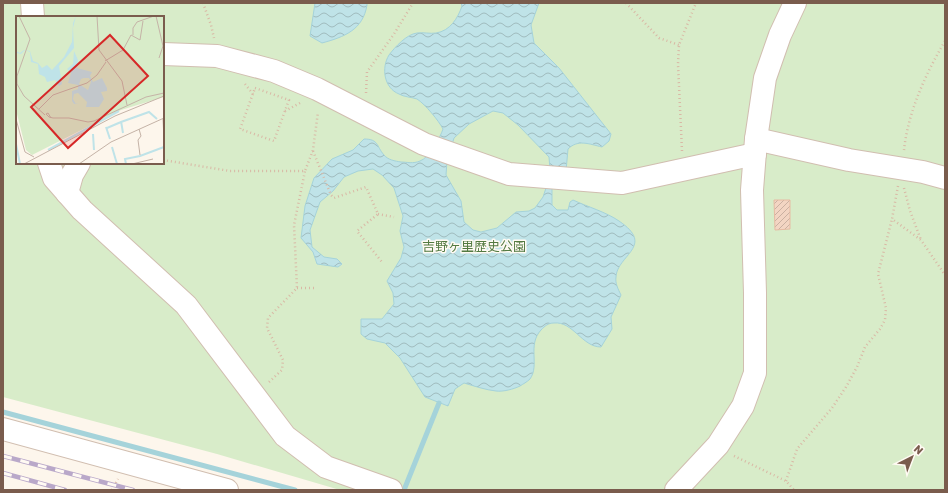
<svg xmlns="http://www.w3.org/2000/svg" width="948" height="493" viewBox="0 0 948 493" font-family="Rubik,'Noto Sans JP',sans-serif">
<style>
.green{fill:#d8ecc9;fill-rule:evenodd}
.water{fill:url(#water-waves);stroke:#a5d3da;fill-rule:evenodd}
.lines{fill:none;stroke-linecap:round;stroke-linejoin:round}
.stream{stroke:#a5d3da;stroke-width:5}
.building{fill:url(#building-hatch);stroke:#e6bba3}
.minor-casing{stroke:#d1beb0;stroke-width:24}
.path{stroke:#d9b8a5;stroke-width:2.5;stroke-dasharray:1 3;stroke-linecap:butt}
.minor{stroke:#fff;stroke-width:22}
.rail-casing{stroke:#b9a8c9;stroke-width:4.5}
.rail{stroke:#fffaf3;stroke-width:3;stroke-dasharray:9;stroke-linecap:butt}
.labels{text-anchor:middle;stroke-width:3;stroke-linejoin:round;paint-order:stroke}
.park-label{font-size:13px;fill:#537a41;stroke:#fffaf3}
.inset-river{fill:none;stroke:#bfe3e8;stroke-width:2}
.inset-road{fill:none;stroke:#c5b3a7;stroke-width:1}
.view{fill:#d62828;fill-opacity:0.15;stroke:#d62828;stroke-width:2}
.inset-edge{fill:none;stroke:#7a5c4d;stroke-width:2}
</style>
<defs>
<pattern id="water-waves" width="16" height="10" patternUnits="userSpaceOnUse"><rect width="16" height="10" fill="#bfe3e8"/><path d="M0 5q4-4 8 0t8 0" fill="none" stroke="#a0bbbe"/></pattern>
<pattern id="building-hatch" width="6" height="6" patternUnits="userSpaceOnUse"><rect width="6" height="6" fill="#f3d5c3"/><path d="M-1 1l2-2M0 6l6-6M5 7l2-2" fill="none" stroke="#cab0a1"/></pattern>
</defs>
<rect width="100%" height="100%" fill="#fdf6ec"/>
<path class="green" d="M3,3H945V490H340L217,454L3,397ZM17,17H163V163H17Z"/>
<g class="water">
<path d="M315,3H367V5C363,30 344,37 322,43L310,36Z"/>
<path d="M461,3H539L531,25L534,43L559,68L611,134L609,141L602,147C589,144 578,139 568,149L566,171L552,185V205L557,210H568L570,202L573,200C588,207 606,212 619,221C656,246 617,255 616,277C615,283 618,289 621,295L611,317L612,329L601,347C582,347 573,321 554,323C548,323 545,326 541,330C527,345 540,365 530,379C527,382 523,384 520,386C514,389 503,392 496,391C486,390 474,386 464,383L455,389L448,406L425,397L400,358L385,343L367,339L361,334V319H382L394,304L393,293L387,281L401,258L404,247L400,231L403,216L394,188L382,175L373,169L358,171L344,177L333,191L320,202L310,230L312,247L324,257L337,259L342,264L338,267L317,264L313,252L301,238L305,206L314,178L332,159L353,150L364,139C379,139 376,146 384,155C388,160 395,161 401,162C407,162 413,164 420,161C429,158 440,138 443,129C439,121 425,104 417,99C411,97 404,97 399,94C384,88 381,68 389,55C395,47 407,34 417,33C423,32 430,34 436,33C450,31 458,18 462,6ZM493,111L503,113L518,125L549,157L550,170L547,185L543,197L535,208L529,211L516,212L497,228L481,232L473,230L464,222L461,201L446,175L447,161L454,138L469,124Z"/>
</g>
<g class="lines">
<g class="stream">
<polyline points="3,412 295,490"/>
<polyline points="404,490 439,403"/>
</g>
</g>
<polygon class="building" points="774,200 790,200 790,229 775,230"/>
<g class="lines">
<g class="minor-casing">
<g id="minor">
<polyline points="32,3 33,17"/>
<polyline points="163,54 217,56 274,71 317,89 424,144 509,174 622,183 755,154"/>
<polyline points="756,139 849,160 923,172 945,178"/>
<polyline points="49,163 54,178 82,210 186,305 285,436 326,467 391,490"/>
<polyline points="67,193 72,175 79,163"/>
<polyline points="3,429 227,490"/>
<polyline points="676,490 718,445 743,406 755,373 755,293 752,190 756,139 765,78 780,35 795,3"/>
</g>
</g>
<g class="path">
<polyline points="203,3 211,25 214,38"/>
<polyline points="626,3 659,38 679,45"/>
<polyline points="245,84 253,94"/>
<polygon points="255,88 289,100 274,141 240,129"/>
<polyline points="366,93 367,72 394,34 413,3"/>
<polyline points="285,111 300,103"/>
<path d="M904,150C908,112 926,73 945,41"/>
<polyline points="313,151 331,195 334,198 366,187 378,214 357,231 382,262"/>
<polyline points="682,151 678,64 679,45 696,3"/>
<polyline points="163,160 230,171 305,171 313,150 318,112"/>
<polyline points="898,186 892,219 921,240 945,275"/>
<polyline points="904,188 910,211 921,240"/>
<polyline points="378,214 394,217"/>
<polyline points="297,288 314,288"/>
<polyline points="269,382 282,370 283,360 267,328 268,318 297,288 294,225 305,171"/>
<polyline points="734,456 786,481 794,490"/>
<polyline points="786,481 797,449 832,408 846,387 857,367 865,347 880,329 885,320 886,308 878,274 892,219"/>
<polyline points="112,490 118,479"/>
</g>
<use href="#minor" class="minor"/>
<g class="rail-casing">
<g id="rail">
<polyline points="3,456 133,490"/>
<polyline points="3,473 65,490"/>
</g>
</g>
<use href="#rail" class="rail"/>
</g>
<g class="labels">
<g class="park-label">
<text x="474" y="251">吉野ヶ里歴史公園</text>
</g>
</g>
<g transform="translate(16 16)">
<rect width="148" height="148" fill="#fdf6ec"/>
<path d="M0,0H148V81L105,94L16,139L10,134L0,94Z" fill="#d8ecc9"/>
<path d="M60,0L57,12L58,32L43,50L46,68L43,70L39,64L31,66L29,61L23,58L22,48L15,46L14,36L9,34L5,38L1,37L0,35L4,37L8,34L14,35L17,45L22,47L26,52L31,49L36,54L48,41L56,26L57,7ZM58,35L62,44L61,52L76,56L74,60L77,66L86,62L91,72V75L85,76L88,83L83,91H70L71,86L62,77L58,78L57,83L60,88L63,87L58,88L56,85V75L62,73V69L52,67L55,57L51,53L57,48ZM68,62H73L75,66L72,74L63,68L65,63Z" fill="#bfe3e8" fill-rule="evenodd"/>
<path class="inset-river" d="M105,105L107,117M105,106L133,96L141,103M90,111L94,123M91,112L105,106M77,118L78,134M0,128L4,148M96,131L101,148M32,134L103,95M110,148L109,143L124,140L148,131"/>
<path class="inset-road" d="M3,0L14,23L1,60V68L8,80L29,99M81,0L83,34L106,65L111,89M140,0L147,30L143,42M117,19V12L121,6L138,0M89,45L107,34L115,19L124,24L127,5M23,93L37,79L71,67L81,59L90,46M35,102L32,97L30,98L33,101L37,102H53L72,106L78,105L130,81L148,77M0,103L9,136L18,141M147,103L148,123M123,113L125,120L122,124L124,139M8,148L99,100L148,80M63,148L95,126L148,102M116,148L137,143"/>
<path class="view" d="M94,19L132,60L52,132L15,91Z"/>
<rect width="148" height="148" class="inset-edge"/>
</g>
<rect width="948" height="493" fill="none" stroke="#7a5c4d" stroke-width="8"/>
<g transform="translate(912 457) rotate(42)" stroke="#fffaf3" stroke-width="3" paint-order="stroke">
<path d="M0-3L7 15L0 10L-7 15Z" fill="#7a5c4d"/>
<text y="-6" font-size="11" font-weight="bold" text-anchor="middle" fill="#7a5c4d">N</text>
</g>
</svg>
